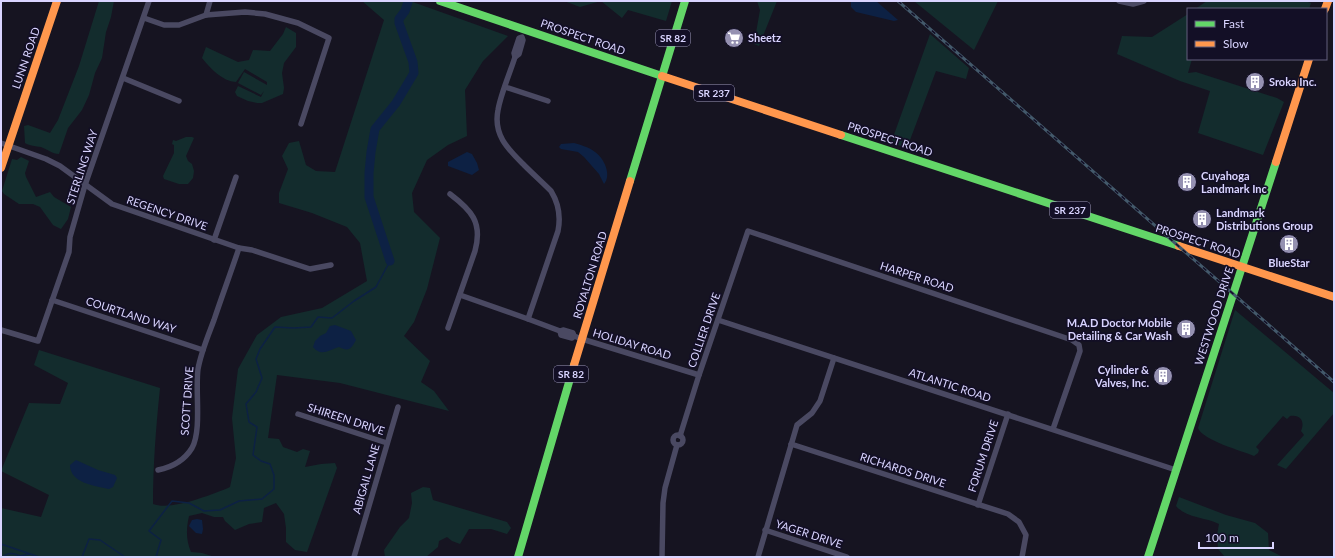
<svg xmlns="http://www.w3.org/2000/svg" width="1335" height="558" viewBox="0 0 1335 558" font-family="Lato,sans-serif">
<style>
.green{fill:#132c2d}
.water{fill:#0d2144}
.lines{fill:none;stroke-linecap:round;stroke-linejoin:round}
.stream{stroke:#0d2144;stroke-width:1.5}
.river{stroke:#0d2144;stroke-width:9}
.street{stroke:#4a4962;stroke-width:5.5}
.fast{stroke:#63d668;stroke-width:8}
.slow{stroke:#ff974d;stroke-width:8}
.rail-casing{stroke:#43596b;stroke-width:3}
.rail{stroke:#130f26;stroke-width:1.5;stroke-dasharray:4.5;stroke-linecap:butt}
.labels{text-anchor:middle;stroke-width:3.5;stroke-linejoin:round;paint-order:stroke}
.shield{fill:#130f26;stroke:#9e99be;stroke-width:1}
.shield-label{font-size:10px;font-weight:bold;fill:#d9d4ff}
.street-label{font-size:11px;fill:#d9d4ff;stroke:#130f26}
.poi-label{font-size:11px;font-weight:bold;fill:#d9d4ff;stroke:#130f26;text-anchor:start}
</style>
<rect width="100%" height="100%" fill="#161421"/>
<g class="green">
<path d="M99,1H114L111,17L106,32L102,58L95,73L89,95L82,110L68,128L59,154C52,154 47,149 41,147C35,146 30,146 25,143L24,126L28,125L50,133L58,120L79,66Z"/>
<path d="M362,1H410L508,36L483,61L465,90L467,136L448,145L427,160L412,193L414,212L440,238L427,289L414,322L404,336L430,361L421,382L434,391L449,411L340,383L277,375L268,438L279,439L283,447L297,452L303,449L310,451L305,467L321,464L335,463L337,468L307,552L295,550L286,542V528L284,514L276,503L264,508L262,522L249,524L235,530L225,521L223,517H214L202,513L189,516C186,529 186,540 191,552L202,553L215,557H1V508L41,517L49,495L1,471L29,403L60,404L68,383L34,365L39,350L160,388C156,427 153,465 153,504C171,511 210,495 228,488L230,487L236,458L232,418L238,369L257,335L281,317L322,308L367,281L360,243L347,227L312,213L279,203V193L288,169L282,156L289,143L299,141L306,165L316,171L335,172L384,20Z"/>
<polygon points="564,1 601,1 580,7"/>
<polygon points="601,1 672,1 666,21 628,10 622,18"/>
<polygon points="757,1 777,1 759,46 754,44 760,10"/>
<polygon points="914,1 998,1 974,50"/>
<polygon points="1207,1 1305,1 1311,3 1309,9 1195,9"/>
<polygon points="1188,14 1188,59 1192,59 1188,73 1196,72 1277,98 1284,102 1263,155 1198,133 1210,91 1180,81 1117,54 1122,36 1152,37"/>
<path d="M286,27L296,33V47L284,63L282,73L284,88L283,94L262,103H257L248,101L237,96L235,92L238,86L261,97L264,91L261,95L238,83L244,72L267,85V82L245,69L236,82C222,81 211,69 202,58L206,47L238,62L249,60L253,50L270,51L283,34Z"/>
<polygon points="930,34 969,68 966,79 936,71 907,148 891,143"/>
<polygon points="186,137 192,137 194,138 186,156 188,161 192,164 194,171 193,178 188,184 179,184 164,179 163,176 174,153 174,145 172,144 173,140 176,141"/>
<polygon points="21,157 29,161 25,173 26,177 36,197 50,192 54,197 71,207 68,219 61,229 53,225 40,207 33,204 19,204 4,194 2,191 12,159 17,160"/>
<path d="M1235,310L1334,393V413L1286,469L1277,465L1304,435L1301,431C1305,422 1301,414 1290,416L1287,419L1283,416L1256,447L1259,450L1258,453L1254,456C1242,451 1202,440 1198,428Z"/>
<polygon points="423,487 430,488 433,500 507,522 511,528 507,534 491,529 469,529 460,544 452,541 447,537 439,541 438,547 426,557 385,557 384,550 400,527 409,518 412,503 411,493"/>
<path d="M1179,497L1226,515L1255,523L1268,533L1269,550L1283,557H1225L1218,549L1217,535L1219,524C1205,517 1186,518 1176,506Z"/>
</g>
<g class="water">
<polygon points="851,1 876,1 898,20 894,21 856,12 851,7"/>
<path d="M574,143C581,145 589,147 595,152C604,158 612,175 604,184L599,174L584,157L578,152L561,149L559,147L561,144Z"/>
<polygon points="467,152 472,154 477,163 479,170 472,175 448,166 448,162"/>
<path d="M335,325L351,331L356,340C351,349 349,352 339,347C329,350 321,357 313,347L315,341L320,336L326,333L330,326Z"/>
<path d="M76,460L98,470L115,475L117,478L113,487L109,489C95,486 70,483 70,465Z"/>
<polygon points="197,519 202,520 203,529 202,534 196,533 189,526 192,520"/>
</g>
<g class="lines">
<g class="stream">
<polyline points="1,544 39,557"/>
<path d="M3,557C8,552 14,553 20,556L29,554"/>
<polyline points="82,557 89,539 100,540 125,557"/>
<polyline points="156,557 161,540 149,531 172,501 189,503 204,511 220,510 239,501 262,499 274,489 274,475 270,464 261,461 253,455 257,427 249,422 246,404 256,392 262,378 256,359 260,349 275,327 294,328 311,327 318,317 332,318 354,301 376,287 390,261"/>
</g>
<polyline class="river" points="390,261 369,197 369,173 371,152 375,129 396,103 414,73 413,62 399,23 399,19 405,11 408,2"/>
<g class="street">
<polyline points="1119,1 1133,4 1144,1"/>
<polyline points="206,15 210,1"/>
<polyline points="144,18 164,25 179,25 206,15 245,12 265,14 298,23 329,38 301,124"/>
<polygon points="522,37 523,40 519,54 515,57 514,53 519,38"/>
<path d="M515,57C510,73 501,93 498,110C493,135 508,149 524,165C533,174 542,182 551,191C559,204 561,216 558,231L528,319"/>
<polyline points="123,78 179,101"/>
<polyline points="505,87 548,101"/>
<polyline points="1,143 46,159 60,166 112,204 239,248 252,250 310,269 331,265"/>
<polyline points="214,240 236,177"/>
<polyline points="460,295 528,319 560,331"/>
<polyline points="52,300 203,350"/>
<polyline points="718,320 1176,470"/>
<path d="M448,328L475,251C483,222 471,210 450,194"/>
<polyline points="1,330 38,341 69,252 70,237 85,185 149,1"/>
<polyline points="574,336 572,338 561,335 560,331 563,330 573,333 574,336 582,339 699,375"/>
<polyline points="298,414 387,443"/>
<circle cx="678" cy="440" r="5"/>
<polyline points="680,436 699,375 748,231 1072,340 1079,345 1080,351 1053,429"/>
<polyline points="791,444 1008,514 1019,522 1026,535 1022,557"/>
<path d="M158,470C173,467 184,461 192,448C202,430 195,391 198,369C201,352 208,336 214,320C222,296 231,272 239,248"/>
<polyline points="978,505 1008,414"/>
<polyline points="765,530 847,557"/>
<polyline points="354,557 398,407"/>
<polyline points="662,557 663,503 665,488 677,445"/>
<polyline points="758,557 797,425 812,413 820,401 834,358"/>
</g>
<g class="fast">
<polyline points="440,1 662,76"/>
<polyline points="841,135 1179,246"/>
<polyline points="630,181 685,1"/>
<polyline points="518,557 574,365"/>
<polyline points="1148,557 1276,162"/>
</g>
<g class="slow">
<polyline points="1325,9 1328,1"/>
<polyline points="662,76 841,135"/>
<polyline points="1276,162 1309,59"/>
<polyline points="1,168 57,1"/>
<polyline points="1179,246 1334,297"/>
<polyline points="574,365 630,181"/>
</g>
<g class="rail-casing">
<polyline id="rail" points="898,1 1334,382"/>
</g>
<use href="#rail" class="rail"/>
</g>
<defs>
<g id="supermarket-disc" transform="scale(1)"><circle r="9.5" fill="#9591b1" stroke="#130f26"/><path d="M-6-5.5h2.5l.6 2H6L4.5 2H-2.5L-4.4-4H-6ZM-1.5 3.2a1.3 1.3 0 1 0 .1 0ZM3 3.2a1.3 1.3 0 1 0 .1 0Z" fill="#fff"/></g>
<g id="building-disc" transform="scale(1)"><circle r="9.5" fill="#9591b1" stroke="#130f26"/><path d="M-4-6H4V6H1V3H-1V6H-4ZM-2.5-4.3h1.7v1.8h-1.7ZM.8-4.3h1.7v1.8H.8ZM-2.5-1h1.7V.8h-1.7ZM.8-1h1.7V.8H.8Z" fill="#fff"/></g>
</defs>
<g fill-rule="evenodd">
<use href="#supermarket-disc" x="734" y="38"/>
<use href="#building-disc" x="1255" y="82"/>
<use href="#building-disc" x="1187" y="182"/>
<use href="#building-disc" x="1202" y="219"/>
<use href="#building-disc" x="1289" y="244"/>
<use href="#building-disc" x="1186" y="329"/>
<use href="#building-disc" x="1163" y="376"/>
</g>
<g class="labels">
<g class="shield">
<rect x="656" y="30" width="34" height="16" rx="3"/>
<rect x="694" y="85" width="40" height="16" rx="3"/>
<rect x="1050" y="202" width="40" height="16" rx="3"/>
<rect x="554" y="366" width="34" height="16" rx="3"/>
</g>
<g class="shield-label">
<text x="673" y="42">SR 82</text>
<text x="714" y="97">SR 237</text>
<text x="1070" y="214">SR 237</text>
<text x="571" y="378">SR 82</text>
</g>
<g class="street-label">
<text transform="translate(583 37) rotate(19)" y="4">PROSPECT ROAD</text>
<text transform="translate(26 58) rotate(-71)" y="4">LUNN ROAD</text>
<text transform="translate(890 139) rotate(18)" y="4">PROSPECT ROAD</text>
<text transform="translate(82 167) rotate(-72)" y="4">STERLING WAY</text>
<text transform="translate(167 213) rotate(19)" y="4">REGENCY DRIVE</text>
<text transform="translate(1198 241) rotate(18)" y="4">PROSPECT ROAD</text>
<text transform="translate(590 275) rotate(-73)" y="4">ROYALTON ROAD</text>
<text transform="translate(917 277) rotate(18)" y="4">HARPER ROAD</text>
<text transform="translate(131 315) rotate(18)" y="4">COURTLAND WAY</text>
<text transform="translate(1214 316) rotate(-72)" y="4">WESTWOOD DRIVE</text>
<text transform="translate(704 330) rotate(-71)" y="4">COLLIER DRIVE</text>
<text transform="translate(632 344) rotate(17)" y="4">HOLIDAY ROAD</text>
<text transform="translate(950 385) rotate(18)" y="4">ATLANTIC ROAD</text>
<text transform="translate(187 401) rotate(-86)" y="4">SCOTT DRIVE</text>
<text transform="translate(346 419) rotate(18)" y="4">SHIREEN DRIVE</text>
<text transform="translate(983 456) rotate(-72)" y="4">FORUM DRIVE</text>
<text transform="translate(903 470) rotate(18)" y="4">RICHARDS DRIVE</text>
<text transform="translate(366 479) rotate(-74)" y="4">ABIGAIL LANE</text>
<text transform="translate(809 534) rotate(18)" y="4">YAGER DRIVE</text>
</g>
<g class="poi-label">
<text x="748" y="42">Sheetz</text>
<text x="1269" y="86">Sroka Inc.</text>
<text x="1201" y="180">Cuyahoga<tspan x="1201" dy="13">Landmark Inc</tspan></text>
<text x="1216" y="217">Landmark<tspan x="1216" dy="13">Distributions Group</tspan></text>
<text x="1289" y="267" text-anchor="middle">BlueStar</text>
<text x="1172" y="327" text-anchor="end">M.A.D Doctor Mobile<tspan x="1172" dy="13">Detailing &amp; Car Wash</tspan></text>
<text x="1149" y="374" text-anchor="end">Cylinder &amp;<tspan x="1149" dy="13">Valves, Inc.</tspan></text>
</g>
</g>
<rect width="1335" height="558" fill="none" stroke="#d9d4ff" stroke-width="4"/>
<rect x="1187" y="8" width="140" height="52" fill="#130f26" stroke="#625e7d"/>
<rect x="1195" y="21" width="20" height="6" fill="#63d668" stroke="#625e7d"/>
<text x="1223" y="28" font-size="12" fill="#d9d4ff">Fast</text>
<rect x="1195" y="41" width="20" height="6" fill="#ff974d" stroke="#625e7d"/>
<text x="1223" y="48" font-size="12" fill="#d9d4ff">Slow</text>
<path d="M1199 542v6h74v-6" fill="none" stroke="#d9d4ff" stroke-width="2"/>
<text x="1205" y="542" font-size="12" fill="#d9d4ff" stroke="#130f26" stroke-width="3" paint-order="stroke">100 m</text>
</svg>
